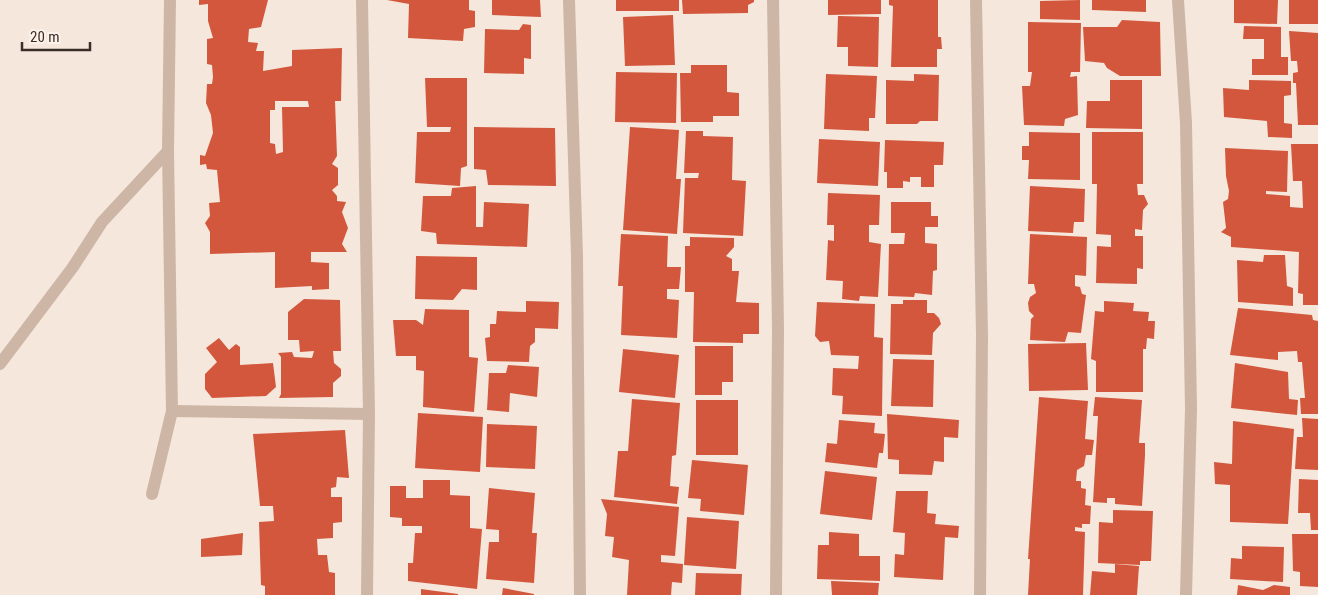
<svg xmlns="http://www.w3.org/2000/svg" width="1318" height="595" viewBox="0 0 1318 595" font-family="'Roboto Condensed',sans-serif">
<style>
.building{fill:#d3573c;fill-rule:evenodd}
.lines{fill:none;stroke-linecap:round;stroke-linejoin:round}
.minor{stroke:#ceb6a6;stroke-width:12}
</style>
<rect width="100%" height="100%" fill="#f5e7dc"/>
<g class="building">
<path d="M199,0H268L261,27L249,29L248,42L258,43L256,51H264L263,71L292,66V50L342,48L341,101H335L337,156L332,164L338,168V185L332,190L337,196V201L346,202L342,212L348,228L342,244L347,252H311V262L329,263V289L312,290V286L275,288V252L210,254V232L205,223L210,216L209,203L220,202L217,170L207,169L206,164L200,165V155L205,156L213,133L211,115L206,103L207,84H212L213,77L212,65L207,64V39L213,38L208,21V4L199,5ZM275,101H308L309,107H282L283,152L276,154L275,144L270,143V110H275Z"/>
<polygon points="387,0 469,0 469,10 475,11 475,27 464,29 463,41 408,38 409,4"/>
<polygon points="492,0 540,0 541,17 492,15"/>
<rect x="616" y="0" width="63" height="11"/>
<polygon points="682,0 754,0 754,2 748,5 748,13 683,14"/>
<polygon points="828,0 881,0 881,14 828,15"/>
<polygon points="889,0 938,0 938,37 941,37 942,49 937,49 937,67 891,67 893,6 889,5"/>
<polygon points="1080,0 1080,20 1040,19 1040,1"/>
<polygon points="1092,0 1146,0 1146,12 1092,10"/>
<polygon points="1234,0 1278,0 1277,24 1234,23"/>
<rect x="1289" y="0" width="29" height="24"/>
<polygon points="673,15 675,65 625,66 623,17"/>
<polygon points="838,16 879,17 878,67 848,66 848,47 837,47"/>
<polygon points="1122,20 1160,22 1161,76 1120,76 1107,68 1104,63 1085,61 1083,27 1117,27"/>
<polygon points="1028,22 1081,23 1080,72 1071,72 1070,77 1077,76 1078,115 1065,119 1064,126 1024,125 1022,86 1030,86 1032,72 1028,72"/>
<polygon points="523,24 531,25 531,59 524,58 524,74 484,73 485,29 519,30"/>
<polygon points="1244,26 1281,27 1281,57 1288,57 1288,75 1252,75 1252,59 1264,59 1264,39 1243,39"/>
<polygon points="1289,31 1318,33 1318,125 1298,125 1296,83 1293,83 1293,73 1298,72 1297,61 1291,61"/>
<polygon points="691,65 727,65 727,92 739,93 739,116 713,116 713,122 681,122 680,73 691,73"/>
<polygon points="616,72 677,73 676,123 615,122"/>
<polygon points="826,74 877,76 875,118 869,118 869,131 824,129"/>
<polygon points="914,74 939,75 938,121 920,121 917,124 886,124 886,80 914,81"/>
<polygon points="425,78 467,78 467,166 461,168 460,186 415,183 417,132 450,132 451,127 427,127"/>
<polygon points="1110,80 1142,80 1142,129 1086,128 1087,101 1110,101"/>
<polygon points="1249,80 1291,81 1291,95 1284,96 1284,123 1292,124 1292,138 1268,137 1267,121 1224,117 1223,88 1249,90"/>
<polygon points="474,127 555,128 556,186 488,185 486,170 474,169"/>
<polygon points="630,127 679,130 676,179 681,179 677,234 623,230"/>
<polygon points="686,131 703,131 703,136 733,137 732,180 746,181 743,236 683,233 685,178 698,178 699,173 684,173"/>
<polygon points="1029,132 1080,133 1080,180 1028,179 1029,160 1022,160 1022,146 1029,146"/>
<polygon points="1092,132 1143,132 1143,184 1137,184 1138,195 1144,195 1148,204 1143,210 1142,230 1135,229 1135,236 1143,236 1143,269 1137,268 1137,284 1096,283 1097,246 1111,247 1111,235 1096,234 1097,184 1092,184"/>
<polygon points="819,139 880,142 878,186 817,183"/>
<polygon points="885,140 944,142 943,165 934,165 934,187 921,187 921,177 910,177 910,182 903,181 903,188 887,188 887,172 884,172"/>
<polygon points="1291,144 1318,144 1318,305 1303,305 1303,294 1298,293 1299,252 1231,247 1231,237 1221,232 1226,228 1223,202 1228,199 1229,191 1226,176 1225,148 1288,151 1287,192 1266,191 1266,194 1290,196 1290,207 1303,208 1302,181 1293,181"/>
<polygon points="476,186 476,227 483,227 484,202 529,204 527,247 437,244 436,233 421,231 423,196 451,196 452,188"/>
<polygon points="1030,186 1085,189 1084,222 1074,222 1073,233 1028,231"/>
<polygon points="828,193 880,195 879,225 869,225 869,242 881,244 878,297 860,296 859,301 842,299 843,281 826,280 828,240 834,241 834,225 827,225"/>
<polygon points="891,202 931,202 931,216 938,216 938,227 925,227 925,243 937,244 937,270 933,271 932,295 915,293 914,297 888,296 889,244 904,244 905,233 891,233"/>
<polygon points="621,234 668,236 667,267 681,267 679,289 667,289 667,299 679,300 677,338 621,335 623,286 618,286"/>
<polygon points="1030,234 1087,237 1086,276 1075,275 1075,286 1080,287 1082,294 1086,295 1081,333 1068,332 1065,342 1030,340 1031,319 1034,316 1029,311 1028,303 1030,297 1036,293 1034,284 1028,284"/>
<polygon points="690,237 734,238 734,247 726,256 732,259 732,271 739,271 736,302 759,303 759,334 743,334 743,343 693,342 694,292 685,292 685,246 690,246"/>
<polygon points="1264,255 1285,255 1287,286 1293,288 1293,306 1238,302 1237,260 1263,262"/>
<polygon points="416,256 477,257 477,290 462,289 453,300 415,299"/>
<polygon points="304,299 340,300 341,351 333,351 334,363 341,369 341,376 333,383 333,397 279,398 281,394 281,357 278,353 292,352 294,357 312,358 314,351 300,352 299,340 288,340 288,312"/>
<polygon points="903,300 927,300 927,313 934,313 939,318 941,324 933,333 932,355 890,354 891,304 903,304"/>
<polygon points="526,301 559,302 558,329 535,328 535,342 530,346 529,362 487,361 485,338 490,337 490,324 496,324 497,311 526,312"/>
<polygon points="1104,301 1134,303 1133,311 1149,312 1148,321 1155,321 1154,339 1147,338 1146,349 1143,349 1143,392 1096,392 1096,361 1091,359 1095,311 1104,312"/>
<polygon points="817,302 875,304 874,337 883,338 882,416 842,414 843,396 832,395 833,368 858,369 859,356 831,355 829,341 820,342 815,336"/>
<polygon points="1238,308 1312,315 1313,320 1318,321 1318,414 1301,414 1300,398 1305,398 1302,362 1298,362 1297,351 1278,352 1278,360 1230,355"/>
<polygon points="425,309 469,310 469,357 478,358 474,412 423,407 424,371 416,370 416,356 396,356 393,320 416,320 423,325"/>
<polygon points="219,338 229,350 236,344 240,347 240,365 273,363 276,387 266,396 212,398 205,389 205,374 217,362 206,348"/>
<polygon points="1086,343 1088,390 1029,391 1028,344"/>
<polygon points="695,346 733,346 733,382 722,382 722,395 695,395"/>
<polygon points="623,349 679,355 675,398 619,392"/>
<polygon points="893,359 934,360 933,407 891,406"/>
<polygon points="1235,363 1288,372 1289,399 1298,400 1297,415 1231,408"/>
<polygon points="508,365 539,367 537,397 510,393 509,412 487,410 489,373 506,373"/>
<polygon points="1039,397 1088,401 1085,439 1094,440 1092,455 1086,455 1084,466 1077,470 1076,481 1081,481 1081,488 1086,489 1085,505 1091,506 1090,524 1082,524 1082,528 1075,527 1075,531 1085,532 1083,595 1028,595 1030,559 1028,559"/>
<polygon points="1095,397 1142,400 1139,443 1145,443 1145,455 1142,506 1115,504 1115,498 1107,498 1107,503 1093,502 1098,416 1093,416"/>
<polygon points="632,399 680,403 676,455 672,456 670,486 679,487 677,504 614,497 618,451 628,451"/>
<rect x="696" y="400" width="42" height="55"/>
<polygon points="418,413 483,417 480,472 415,468"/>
<polygon points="887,414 959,420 958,438 944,437 944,462 934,461 932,475 899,474 899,460 888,459"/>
<polygon points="1302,418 1318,419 1318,470 1295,469 1297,437 1303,437"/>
<polygon points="839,420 875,423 874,433 885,434 883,453 879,453 877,468 825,462 827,443 837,444"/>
<polygon points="1233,421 1294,429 1288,524 1230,522 1230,485 1215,484 1214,462 1232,464"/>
<polygon points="487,424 537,426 535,469 486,467"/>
<polygon points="345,430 349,478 337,477 336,487 331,488 331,497 342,497 342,522 333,523 333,538 317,539 318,555 327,555 329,572 335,573 335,595 265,595 265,586 261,585 259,522 274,521 273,506 260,506 253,434"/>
<polygon points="692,460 748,465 744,515 700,511 701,499 688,498"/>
<polygon points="825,471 877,477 872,520 820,514"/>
<polygon points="1299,479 1318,480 1318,530 1311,530 1310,513 1298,513"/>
<polygon points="423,480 450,480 450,495 470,496 470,528 482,529 477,589 408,581 408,563 413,563 415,533 422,533 422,526 402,526 402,518 390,517 390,486 406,486 406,498 423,498"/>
<polygon points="489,488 535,493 532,533 537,533 534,583 486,579 489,542 499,542 499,530 486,529"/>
<polygon points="896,491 928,491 927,513 936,514 935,524 959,526 958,538 945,537 943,580 894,577 895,554 904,555 905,533 893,532"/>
<polygon points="601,499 679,507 675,556 661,555 661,562 683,564 682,583 672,582 671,595 627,595 629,560 612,557 614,537 605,536 607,514"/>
<polygon points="1113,510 1153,511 1151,561 1140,561 1140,565 1098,563 1099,522 1113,523"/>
<polygon points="687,517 739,521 736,569 684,565"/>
<polygon points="829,532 859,534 859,556 880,556 880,581 817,579 818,545 829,545"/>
<polygon points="243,533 242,555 201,557 201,539"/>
<polygon points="1292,534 1318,534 1318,587 1300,586 1300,572 1293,571"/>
<polygon points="1242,546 1284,547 1283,582 1230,579 1231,558 1242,559"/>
<polygon points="1115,564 1139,566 1137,595 1090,595 1092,571 1115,573"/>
<polygon points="696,573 742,574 741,595 695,595"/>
<polygon points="831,581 879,583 878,595 832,595"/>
<polygon points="1238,585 1263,590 1274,585 1290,587 1290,595 1237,595"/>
<polygon points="503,588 534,594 534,595 502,595"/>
<polygon points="421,589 458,594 458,595 421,595"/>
</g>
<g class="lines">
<g class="minor">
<polyline points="362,0 369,414 367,595"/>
<polyline points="569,0 577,256 580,595"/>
<polyline points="773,0 778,329 776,595"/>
<polyline points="976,0 982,336 980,595"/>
<polyline points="1178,0 1186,123 1191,409 1186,595"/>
<polyline points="0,364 73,267 102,222 168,151"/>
<polyline points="172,411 369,414"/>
<polyline points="152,494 172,411 168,151 170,0"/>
</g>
</g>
<path d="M22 42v8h68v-8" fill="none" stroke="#3a2c28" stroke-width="2.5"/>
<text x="30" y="42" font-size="15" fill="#3a2c28" stroke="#fcf2e9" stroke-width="4" paint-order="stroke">20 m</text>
</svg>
